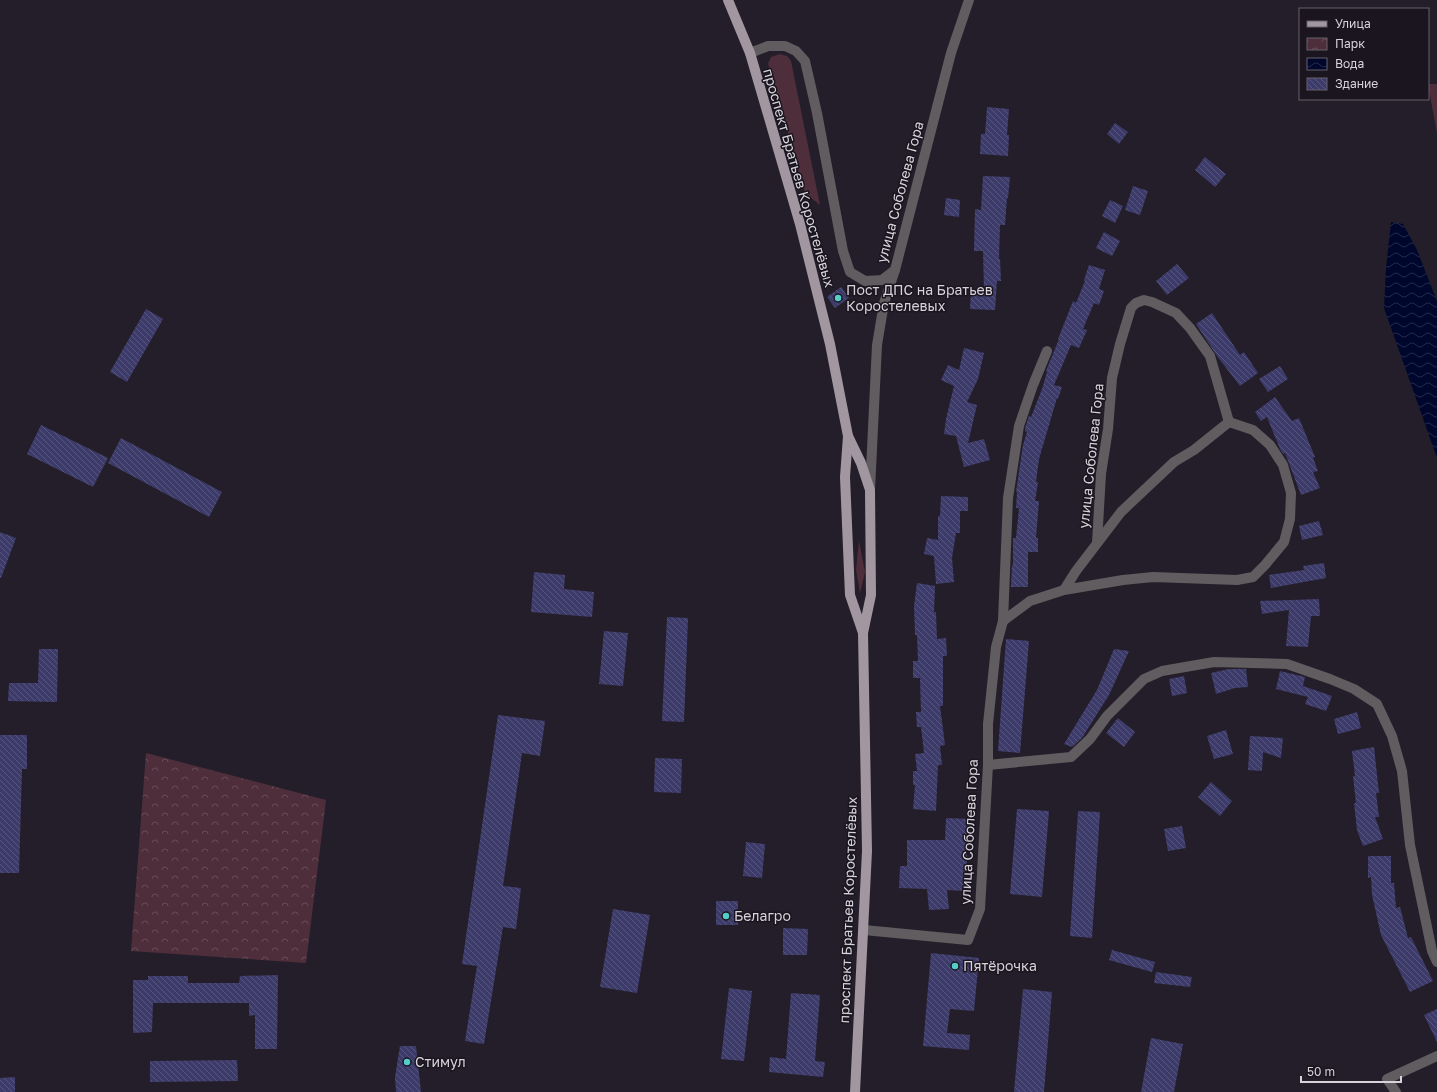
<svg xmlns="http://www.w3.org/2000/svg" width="1437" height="1092" viewBox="0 0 1437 1092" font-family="'Golos Text',sans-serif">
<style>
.grass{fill:#4f2e3c}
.park{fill:url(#park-crowns)}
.water{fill:url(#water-waves)}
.building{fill:url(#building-back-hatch)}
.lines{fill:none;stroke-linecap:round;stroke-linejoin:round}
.minor{stroke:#615c60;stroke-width:10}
.tertiary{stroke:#615c60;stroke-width:10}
.primary{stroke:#a297a1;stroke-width:10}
.poi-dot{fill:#53cdca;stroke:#1a151f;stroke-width:1.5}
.labels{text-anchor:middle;stroke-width:3;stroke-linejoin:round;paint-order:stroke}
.street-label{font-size:14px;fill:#d7d3db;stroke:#1a151f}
.poi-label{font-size:14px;fill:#d7d3db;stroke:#1a151f;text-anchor:start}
</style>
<defs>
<pattern id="park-crowns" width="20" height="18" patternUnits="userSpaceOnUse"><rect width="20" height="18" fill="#4f2e3c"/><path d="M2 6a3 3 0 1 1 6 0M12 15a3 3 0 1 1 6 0" fill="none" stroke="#684b58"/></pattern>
<pattern id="water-waves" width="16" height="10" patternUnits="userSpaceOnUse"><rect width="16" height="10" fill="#00072d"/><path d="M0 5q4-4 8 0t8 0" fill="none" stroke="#242a4b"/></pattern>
<pattern id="building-back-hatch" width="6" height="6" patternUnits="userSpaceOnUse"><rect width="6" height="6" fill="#3d3b6a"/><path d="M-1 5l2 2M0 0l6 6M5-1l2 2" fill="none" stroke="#58567f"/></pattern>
</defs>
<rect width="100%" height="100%" fill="#231e29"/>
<g class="grass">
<polygon points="780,54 787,56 791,61 820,205 805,193 768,64 771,57"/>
<polygon points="1428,84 1437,84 1437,133 1428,85"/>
<polygon points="859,541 865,572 860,593 856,570"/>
</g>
<polygon class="park" points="146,753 326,800 306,963 131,951"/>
<polygon class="water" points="1391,222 1403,224 1417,250 1437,301 1437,458 1384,308 1386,268"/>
<g class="building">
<polygon points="987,107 1009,109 1007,135 1009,135 1008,156 980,154 981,134 985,134"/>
<polygon points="1115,123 1128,132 1119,144 1107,134"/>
<polygon points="1205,157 1226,174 1215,187 1195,170"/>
<polygon points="983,176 1010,177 1008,198 1007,198 1005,225 1000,225 999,259 1000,259 1001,281 997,281 995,310 970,309 971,289 984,290 983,251 974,251 975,209 981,210"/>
<polygon points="1133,186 1148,191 1140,215 1125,210"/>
<polygon points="946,198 960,200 959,217 944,215"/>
<polygon points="1110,200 1123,206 1115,223 1102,216"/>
<polygon points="1104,232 1120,241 1112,256 1096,248"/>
<polygon points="1177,264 1189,278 1167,295 1156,281"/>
<polygon points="1089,265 1105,270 1099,289 1104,291 1099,305 1094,303 1083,329 1087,330 1079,348 1071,345 1054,385 1062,387 1058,399 1057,398 1039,459 1036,482 1038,482 1035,501 1039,501 1036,538 1038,538 1038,552 1028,552 1028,587 1011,587 1012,565 1013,565 1013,538 1016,538 1019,508 1016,508 1017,492 1016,492 1023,445 1027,432 1025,431 1025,428 1029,416 1031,417 1042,389 1047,372 1046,371 1059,339 1058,339 1073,301 1076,303 1085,281 1084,280"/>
<polygon points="841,287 849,298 835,308 827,297"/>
<polygon points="146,309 163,319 127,382 110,372"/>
<polygon points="1212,313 1240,355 1244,352 1258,373 1240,386 1217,356 1196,324"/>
<polygon points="964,348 984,353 978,379 967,402 977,405 968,443 984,439 990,460 964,467 956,436 944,434 946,419 954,386 941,380 948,365 959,370"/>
<polygon points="1280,366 1288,379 1268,392 1259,379"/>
<polygon points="1275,397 1292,421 1299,418 1315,457 1313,458 1318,471 1313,472 1320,488 1301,495 1285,453 1283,454 1280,449 1267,417 1261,421 1255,412"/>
<polygon points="41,425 108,458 93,487 27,454"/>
<polygon points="121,438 222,492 209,517 108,463"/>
<polygon points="941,496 968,497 968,511 960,511 960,533 956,533 952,558 954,582 936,584 934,556 924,554 927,538 938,540 938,516 940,516"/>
<polygon points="1319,521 1323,535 1302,540 1299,526"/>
<polygon points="0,532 16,538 1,578 0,578"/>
<polygon points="1324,563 1326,578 1271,588 1269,575 1304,570 1303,566"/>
<polygon points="534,572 565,575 564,589 594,592 592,617 531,612"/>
<polygon points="917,583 935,586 934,612 936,612 937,639 946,638 947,656 943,656 943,706 940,706 945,745 940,746 942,765 938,765 936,811 913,809 915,785 913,785 913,771 917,771 915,754 924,753 921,727 917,727 916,712 921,712 920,678 913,678 913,661 918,661 917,635 915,635 914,606"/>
<polygon points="1319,599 1320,616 1311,616 1308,647 1286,646 1289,610 1262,614 1260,601"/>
<polygon points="667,617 688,618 684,722 662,721"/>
<polygon points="604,631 628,633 623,686 599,684"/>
<polygon points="1006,639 1029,641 1020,753 998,751"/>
<polygon points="39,649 58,649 57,702 8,701 9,683 38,683"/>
<polygon points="1114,649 1129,651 1109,695 1082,738 1072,747 1064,744 1097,690"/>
<polygon points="1229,669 1246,669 1248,687 1235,688 1216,694 1211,673"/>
<polygon points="1280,671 1305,677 1303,686 1332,696 1326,711 1305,704 1308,697 1276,689"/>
<polygon points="1184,676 1187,693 1172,696 1169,679"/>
<polygon points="1357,712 1361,728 1338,734 1334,719"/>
<polygon points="498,715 545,721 540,756 522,753 503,886 521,888 516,929 503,927 484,1044 465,1041 477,966 462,964"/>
<polygon points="1118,718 1135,732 1124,747 1106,733"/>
<polygon points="1226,730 1233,754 1214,759 1207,736"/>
<polygon points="0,735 27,735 27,769 22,769 19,873 0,873"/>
<polygon points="1250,736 1283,738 1281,758 1263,752 1262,771 1248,770"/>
<polygon points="1374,747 1379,793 1376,793 1379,817 1375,817 1383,839 1363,846 1357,830 1354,803 1356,803 1353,776 1355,776 1352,751"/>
<polygon points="655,758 682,759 681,793 654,792"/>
<polygon points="1211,782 1232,801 1220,816 1198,797"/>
<polygon points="1017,809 1049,811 1042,897 1010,894"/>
<polygon points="1078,811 1100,812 1092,938 1070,936"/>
<polygon points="946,818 970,819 969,843 967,843 967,866 965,866 964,891 947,890 949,909 929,910 927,889 899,888 900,866 907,866 907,840 945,840"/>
<polygon points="1182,826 1186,848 1168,851 1164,829"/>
<polygon points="746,842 765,844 762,878 743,876"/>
<polygon points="1368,856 1391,856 1391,883 1394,883 1396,908 1400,907 1408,938 1411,937 1433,981 1410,992 1381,935 1372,895 1371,877 1368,878"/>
<rect x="716" y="901" width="22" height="24"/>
<polygon points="613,909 650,915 637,993 600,987"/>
<polygon points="783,928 808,929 807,955 783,955"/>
<polygon points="1112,950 1155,962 1152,972 1109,960"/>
<polygon points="931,953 979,958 974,1011 950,1009 947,1033 970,1035 969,1050 923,1046"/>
<polygon points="1156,972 1192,977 1190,987 1154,983"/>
<polygon points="278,975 277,1049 255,1049 255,1015 249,1016 249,1003 153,1003 152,1032 133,1033 133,980 148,980 148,976 188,976 188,983 239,983 240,976"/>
<polygon points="729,988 752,991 744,1061 721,1059"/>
<polygon points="1023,989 1052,992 1044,1092 1014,1092"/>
<polygon points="791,993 820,995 815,1061 825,1062 823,1077 769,1072 770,1057 786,1059"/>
<polygon points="1437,1009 1437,1042 1424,1015"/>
<polygon points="1151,1038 1183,1044 1174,1092 1141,1092"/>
<polygon points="400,1046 416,1046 421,1092 396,1092 395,1077"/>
<polygon points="237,1060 238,1081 150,1082 150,1061"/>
<polygon points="15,1077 15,1092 0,1092 0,1078"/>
</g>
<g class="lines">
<g class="minor">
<polyline points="1097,543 1101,474 1108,429 1112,378 1120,344 1131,308 1136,303 1144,300 1152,302 1176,313 1190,328 1210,356 1229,422"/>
<polyline points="1003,621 1030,601 1064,590 1123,580 1153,577 1237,580 1253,577 1265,565 1284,542 1290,519 1291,493 1283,465 1270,445 1253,430 1229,422 1194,450 1174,462 1121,512 1076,571 1064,590"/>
<polyline points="988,765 1071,757 1090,739 1107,716 1144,679 1162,671 1214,662 1287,664 1330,679 1354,689 1377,704 1392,736 1402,771 1410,845 1432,951 1437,962"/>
<polyline points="864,930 968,940 980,909 988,765 988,724 996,647 1003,621 1008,498 1019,426 1033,385 1047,351"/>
<polyline points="1396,1092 1387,1079 1437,1056"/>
</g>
<g class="tertiary">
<polyline points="750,53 768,46 785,46 796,51 805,61 817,113 843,251 850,272 865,281 882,280 895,270"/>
<polyline points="870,490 877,345 884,303 895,270 951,53 969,0"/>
</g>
<g class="primary">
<polyline points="728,0 750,53 800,224 830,344 848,436 845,477 850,595 863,633"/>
<polyline points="848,436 861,463 870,490 871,595 863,633 867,851 855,1092"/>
</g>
</g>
<g class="poi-dot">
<circle cx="838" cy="298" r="4"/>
<circle cx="726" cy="916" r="4"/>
<circle cx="955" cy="966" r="4"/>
<circle cx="407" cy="1062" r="4"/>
</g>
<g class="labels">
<g class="street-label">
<text transform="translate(799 178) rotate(74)" y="5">проспект Братьев Коростелёвых</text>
<text transform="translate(900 192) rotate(-75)" y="5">улица Соболева Гора</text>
<text transform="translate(1091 456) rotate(-84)" y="5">улица Соболева Гора</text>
<text transform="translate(969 832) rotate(-87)" y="5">улица Соболева Гора</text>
<text transform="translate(848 910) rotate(-88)" y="5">проспект Братьев Коростелёвых</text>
</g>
<g class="poi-label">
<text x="846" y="295">Пост ДПС на Братьев<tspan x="846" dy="16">Коростелевых</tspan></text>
<text x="734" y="921">Белагро</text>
<text x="963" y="971">Пятёрочка</text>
<text x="415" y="1067">Стимул</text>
</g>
</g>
<rect x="1299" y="8" width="130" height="92" fill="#1a151f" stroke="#66616a"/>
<rect x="1307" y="21" width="20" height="6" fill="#a297a1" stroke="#66616a"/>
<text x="1335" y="28" font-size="12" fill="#d7d3db">Улица</text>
<rect x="1307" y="38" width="20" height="12" fill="url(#park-crowns)" stroke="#66616a"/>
<text x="1335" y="48" font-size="12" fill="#d7d3db">Парк</text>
<rect x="1307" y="58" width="20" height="12" fill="url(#water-waves)" stroke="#66616a"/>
<text x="1335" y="68" font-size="12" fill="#d7d3db">Вода</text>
<rect x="1307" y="78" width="20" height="12" fill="url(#building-back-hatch)" stroke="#66616a"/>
<text x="1335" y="88" font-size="12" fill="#d7d3db">Здание</text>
<path d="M1301 1076v6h100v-6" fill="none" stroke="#d7d3db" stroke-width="2"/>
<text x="1307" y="1076" font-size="12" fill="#d7d3db" stroke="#1a151f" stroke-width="3" paint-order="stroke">50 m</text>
</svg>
